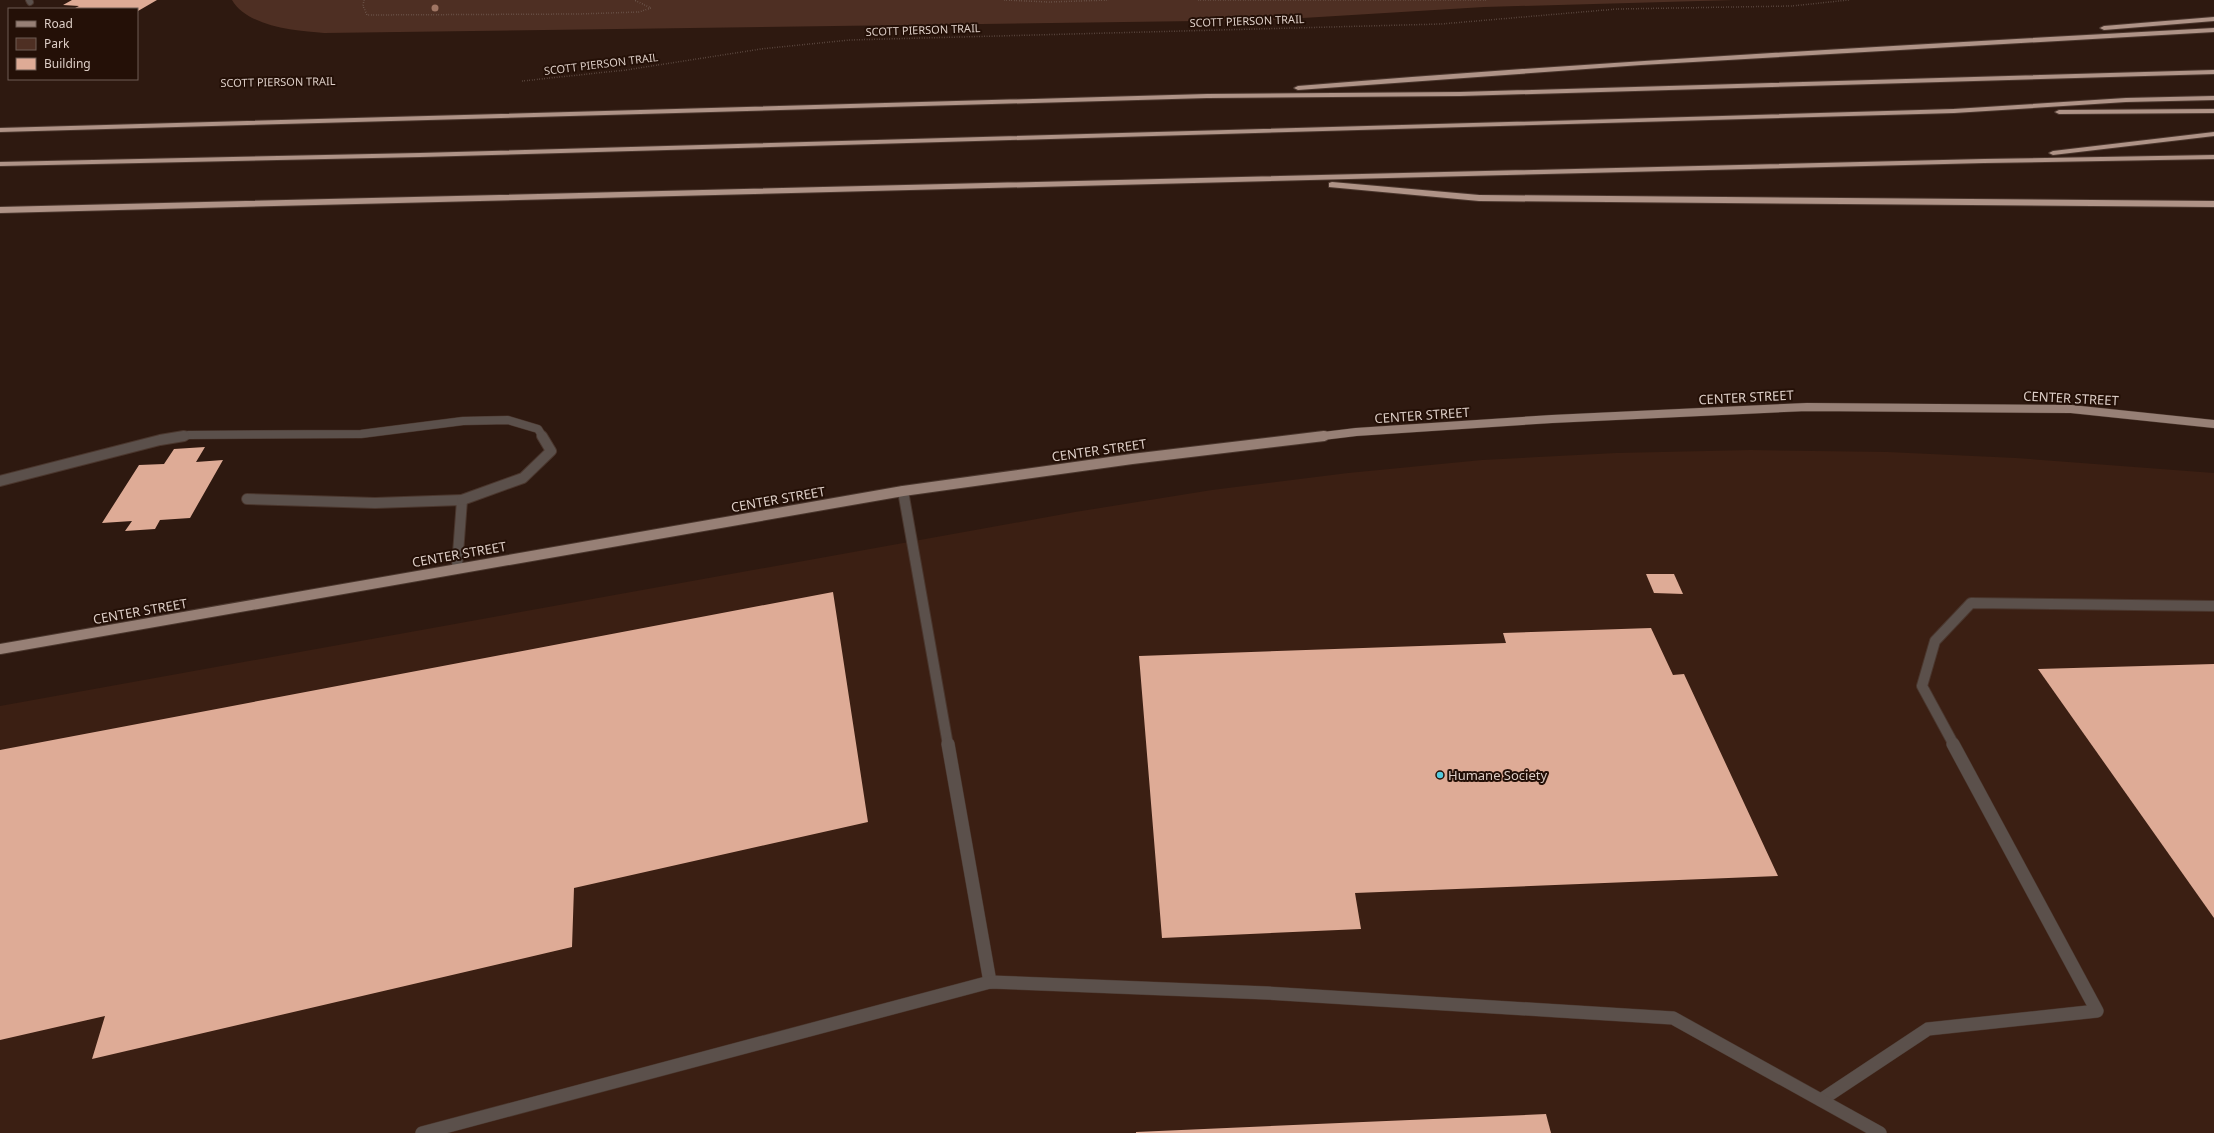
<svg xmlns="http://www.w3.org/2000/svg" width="2214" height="1133" viewBox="0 0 2214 1133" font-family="'Noto Sans',sans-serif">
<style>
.built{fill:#3b1f13}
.green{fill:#4e2f23}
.building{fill:#deab96}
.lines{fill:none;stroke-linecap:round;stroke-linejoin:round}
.minor-far3-casing{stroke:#4a362d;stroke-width:8}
.minor-far2-casing{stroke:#4a362d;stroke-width:9}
.minor-far1-casing{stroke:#4a362d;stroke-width:12}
.minor-casing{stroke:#4a362d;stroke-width:14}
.major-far1-casing{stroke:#4a362d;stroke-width:9}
.major-casing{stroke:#4a362d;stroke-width:12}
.highway-casing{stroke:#4a362d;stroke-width:2}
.path{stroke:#7f6d65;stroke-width:1.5;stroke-dasharray:0.5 2;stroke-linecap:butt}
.minor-far3{stroke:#5b504b;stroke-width:6}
.minor-far2{stroke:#5b504b;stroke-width:8}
.minor-far1{stroke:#5b504b;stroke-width:10}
.minor{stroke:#5b504b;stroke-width:13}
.major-far1{stroke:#978076;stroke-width:8}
.major{stroke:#978076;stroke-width:10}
.highway{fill:#af9387;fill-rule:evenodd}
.tree{fill:#9f7563}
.poi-dot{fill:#54cadd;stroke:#241007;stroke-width:1.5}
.labels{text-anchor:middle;stroke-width:4;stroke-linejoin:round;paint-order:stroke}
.far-street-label{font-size:11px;fill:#ddcec7;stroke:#241007}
.street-label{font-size:13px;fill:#ddcec7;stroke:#241007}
.poi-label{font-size:13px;fill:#ddcec7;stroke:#241007;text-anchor:start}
</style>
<rect width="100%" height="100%" fill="#2e1910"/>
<polygon class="built" points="1751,450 1888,452 2016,458 2214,473 2214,1133 0,1133 0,706 1075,512 1212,490 1348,473 1482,460 1616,453"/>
<path class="green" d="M232,0H1735L1484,7L1270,20L324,33C296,31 248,27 232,0Z"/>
<g class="building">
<polygon points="72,0 157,0 138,11 137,9 73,9 79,6 63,5"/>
<polygon points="205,447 196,462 223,460 190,518 160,520 155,529 125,531 132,521 102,523 139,465 164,464 174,449"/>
<polygon points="1646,574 1674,574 1683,594 1654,593"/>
<polygon points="833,592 868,822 574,888 572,947 92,1059 105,1016 0,1040 0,750"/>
<polygon points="1651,628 1673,675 1684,674 1778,876 1355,893 1361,929 1162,938 1139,656 1506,643 1503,633"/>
<polygon points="2214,664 2214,918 2038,669"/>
<polygon points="1546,1114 1551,1133 1136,1133 1136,1132"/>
</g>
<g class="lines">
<g class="minor-far3-casing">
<polyline id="minor-far3" points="29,0 30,2"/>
</g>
<g class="minor-far2-casing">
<polyline id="minor-far2" points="178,437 189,435 361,434 463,421 508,420 538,429 543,437"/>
</g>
<g class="minor-far1-casing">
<g id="minor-far1">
<polyline points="0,481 160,440 184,436"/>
<polyline points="903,491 948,745"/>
<polyline points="247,499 375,503 462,500 457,567"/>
<polyline points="462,500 523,478 551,451 542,436"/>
<polyline points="1954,745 1922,686 1935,641 1971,603 2214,606"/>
</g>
</g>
<g class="minor-casing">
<g id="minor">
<polyline points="948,744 990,982"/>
<polyline points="1821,1100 1928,1029 2097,1011 1953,744"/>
<polyline points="422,1133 990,982 1267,993 1673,1018 1880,1133"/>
</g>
</g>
<g class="major-far1-casing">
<polyline id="major-far1" points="1315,437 1356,432 1552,419 1807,407 2071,409 2214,424"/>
</g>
<g class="major-casing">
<polyline id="major" points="0,649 903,491 1132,459 1324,436"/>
</g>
<g class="highway-casing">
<g id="highway">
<polygon points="2214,17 2214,21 2104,30 2100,28 2104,26"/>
<path d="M2214,28V32L1641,65L1298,90L1294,88L1298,86C1603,61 1908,45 2214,28Z"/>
<polygon points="2214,70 2214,74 1460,96 1207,98 0,132 0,128 1207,94 1460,92"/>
<polygon points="2214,96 2214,100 2126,102 1954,113 420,157 0,166 0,162 420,153 1722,116 1954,109 2126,98"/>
<polygon points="2214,109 2214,113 2059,114 2055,112 2059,110"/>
<polygon points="2214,132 2214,136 2053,155 2049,153 2053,151"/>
<polygon points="2214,155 2214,159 1984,163 0,213 0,207 1984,159"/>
<polygon points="1332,182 1479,195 2214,201 2214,207 1479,201 1329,187 1329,183"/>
</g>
</g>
<g class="path">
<polyline points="364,0 363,6 367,15 578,14 639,12 651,8 634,0"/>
<polyline points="1004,0 1049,2 1109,0"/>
<polyline points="1198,0 1487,0"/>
<polyline points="522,81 626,70 761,49 850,40 1441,24 1617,9 1791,6 1849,0"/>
</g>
<use href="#minor-far3" class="minor-far3"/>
<use href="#minor-far2" class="minor-far2"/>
<use href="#minor-far1" class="minor-far1"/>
<use href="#minor" class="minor"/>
<use href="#major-far1" class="major-far1"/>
<use href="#major" class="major"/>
<use href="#highway" class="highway"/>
</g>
<circle class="tree" cx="435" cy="8" r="3.5"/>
<circle class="poi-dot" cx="1440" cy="775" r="4"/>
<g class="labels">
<g class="far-street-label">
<text transform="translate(1247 21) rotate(-2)" y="4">SCOTT PIERSON TRAIL</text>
<text transform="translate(923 30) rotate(-2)" y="4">SCOTT PIERSON TRAIL</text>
<text transform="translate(601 64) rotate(-7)" y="4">SCOTT PIERSON TRAIL</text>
<text transform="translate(278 82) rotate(-1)" y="4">SCOTT PIERSON TRAIL</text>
</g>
<g class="street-label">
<text transform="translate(1746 397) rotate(-3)" y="5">CENTER STREET</text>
<text transform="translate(2071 398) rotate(3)" y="5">CENTER STREET</text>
<text transform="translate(1422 415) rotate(-4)" y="5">CENTER STREET</text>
<text transform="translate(1099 450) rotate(-8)" y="5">CENTER STREET</text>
<text transform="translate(778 499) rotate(-10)" y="5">CENTER STREET</text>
<text transform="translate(459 554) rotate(-10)" y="5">CENTER STREET</text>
<text transform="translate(140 611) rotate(-10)" y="5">CENTER STREET</text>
</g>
<g class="poi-label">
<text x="1448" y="780">Humane Society</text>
</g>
</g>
<rect x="8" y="8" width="130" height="72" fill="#241007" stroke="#6e5c54"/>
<rect x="16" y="21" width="20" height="6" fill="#978076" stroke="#6e5c54"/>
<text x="44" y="28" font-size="12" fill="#ddcec7">Road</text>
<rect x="16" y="38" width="20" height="12" fill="#4e2f23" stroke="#6e5c54"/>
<text x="44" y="48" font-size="12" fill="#ddcec7">Park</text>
<rect x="16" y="58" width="20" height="12" fill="#deab96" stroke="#6e5c54"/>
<text x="44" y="68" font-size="12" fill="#ddcec7">Building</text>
</svg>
